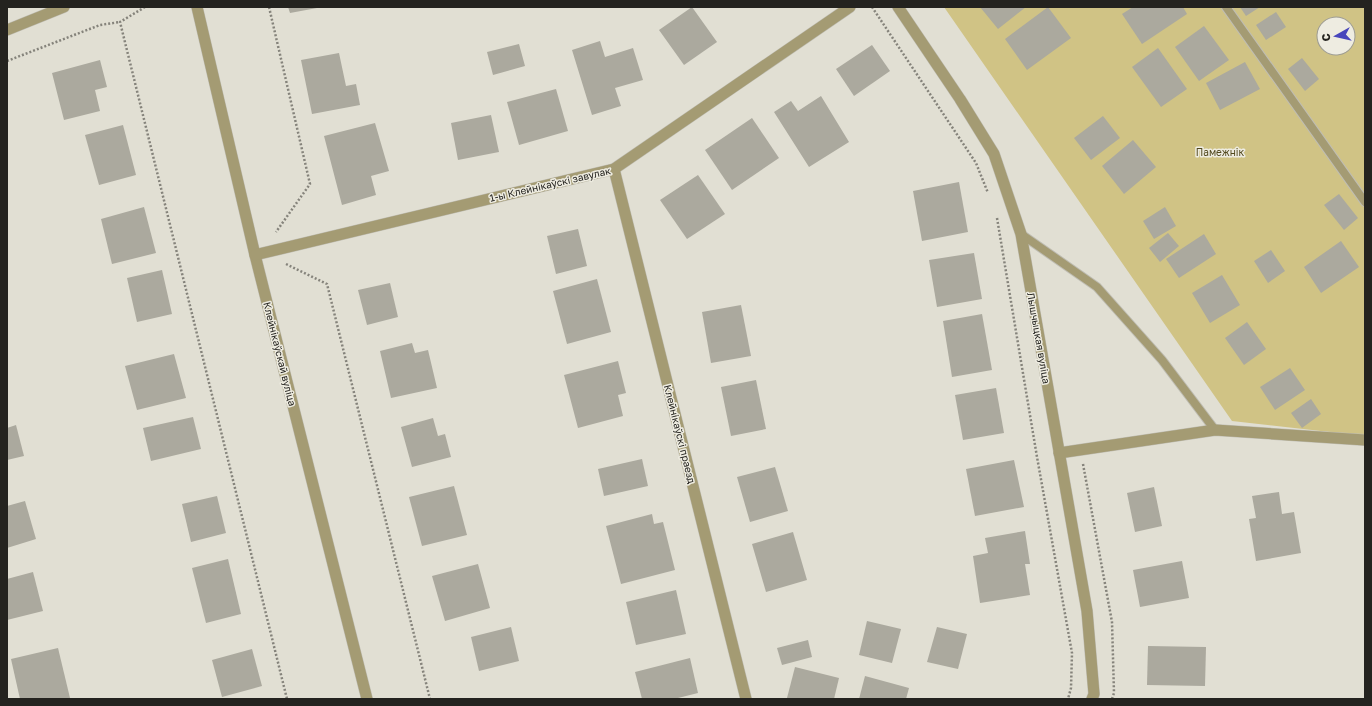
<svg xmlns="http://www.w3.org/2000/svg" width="1372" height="706" viewBox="0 0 1372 706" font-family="'Golos Text',sans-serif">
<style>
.green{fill:#d0c385;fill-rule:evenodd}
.building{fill:#aba99e}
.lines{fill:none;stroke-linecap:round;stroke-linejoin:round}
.service-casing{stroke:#bfbdb3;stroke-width:10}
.minor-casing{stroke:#bfbdb3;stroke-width:12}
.path{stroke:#85837b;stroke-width:2.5;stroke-dasharray:2 2;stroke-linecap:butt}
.service{stroke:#a49b73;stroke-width:8}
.minor{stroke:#a49b73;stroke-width:11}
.labels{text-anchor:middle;stroke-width:3;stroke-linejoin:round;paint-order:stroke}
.park-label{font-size:10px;fill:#52491e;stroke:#eeece1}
.street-label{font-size:10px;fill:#24231f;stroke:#eeece1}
</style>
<rect width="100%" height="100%" fill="#e1dfd3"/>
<path class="green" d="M944,7H1365V436L1232,421ZM1324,24H1348V48H1324Z"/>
<g class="building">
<polygon points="288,7 317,7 317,8 290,13"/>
<polygon points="692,7 717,42 684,65 659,30"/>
<polygon points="980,7 1026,7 998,29"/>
<polygon points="1048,7 1071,38 1027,70 1005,39"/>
<polygon points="1133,7 1183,7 1187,14 1142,44 1122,14"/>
<polygon points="1240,7 1260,7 1246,16"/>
<polygon points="1276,12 1286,27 1266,40 1256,25"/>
<polygon points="1204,26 1229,60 1199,81 1175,47"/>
<polygon points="600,41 605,57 633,48 643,80 615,88 621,106 592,115 572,50"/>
<polygon points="519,44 525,66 493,75 487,52"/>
<polygon points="872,45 890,71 854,96 836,69"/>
<polygon points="1158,48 1187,89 1161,107 1132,67"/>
<polygon points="339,53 346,86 356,84 360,105 312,114 301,60"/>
<polygon points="1302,58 1319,79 1305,91 1288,69"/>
<polygon points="100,60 107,87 95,90 100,111 64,120 52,73"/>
<polygon points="1245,62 1260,89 1220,110 1206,83"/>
<polygon points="556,89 568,131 519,145 507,102"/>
<polygon points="821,96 849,142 809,167 774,112 791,101 798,111"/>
<polygon points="491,115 499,152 458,160 451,123"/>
<polygon points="1103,116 1120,138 1091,160 1074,138"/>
<polygon points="752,118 779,158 732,190 705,150"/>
<polygon points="375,123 389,171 371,176 376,195 342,205 324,136"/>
<polygon points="123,125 136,175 99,185 85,135"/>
<polygon points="1133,140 1156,167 1124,194 1102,166"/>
<polygon points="698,175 725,214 687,239 660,200"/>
<polygon points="959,182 968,232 922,241 913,191"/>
<polygon points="1339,194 1358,218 1344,230 1324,205"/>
<polygon points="144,207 156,253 112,264 101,219"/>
<polygon points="1165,207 1176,226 1154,239 1143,221"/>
<polygon points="578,229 587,266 556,274 547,236"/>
<polygon points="1168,233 1179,246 1160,262 1149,248"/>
<polygon points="1204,234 1216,254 1179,278 1166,259"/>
<polygon points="1341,241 1359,267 1321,293 1304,267"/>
<polygon points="1271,250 1285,271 1268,283 1254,261"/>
<polygon points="974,253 982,299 937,307 929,260"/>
<polygon points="162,270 172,314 137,322 127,278"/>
<polygon points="1222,275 1240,305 1210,323 1192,293"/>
<polygon points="597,279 611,332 567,344 553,291"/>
<polygon points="390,283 398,317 367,325 358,290"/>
<polygon points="741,305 751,356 711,363 702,312"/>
<polygon points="982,314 992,370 952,377 943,321"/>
<polygon points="1247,322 1266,349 1244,365 1225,338"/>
<polygon points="412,343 415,353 428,350 437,388 391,398 380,351"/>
<polygon points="174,354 186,398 137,410 125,366"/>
<polygon points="618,361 626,393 618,395 623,416 578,428 564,375"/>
<polygon points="1290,368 1305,390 1275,410 1260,387"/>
<polygon points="756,380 766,429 731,436 721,387"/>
<polygon points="996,388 1004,433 963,440 955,395"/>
<polygon points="1311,399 1321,414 1302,428 1291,413"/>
<polygon points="193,417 201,449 151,461 143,428"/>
<polygon points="433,418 438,436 445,434 451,457 412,467 401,427"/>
<polygon points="16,425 24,456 7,460 7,428"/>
<polygon points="642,459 648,486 604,496 598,469"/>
<polygon points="1014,460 1024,507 975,516 966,469"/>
<polygon points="775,467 788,511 750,522 737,477"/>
<polygon points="454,486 467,535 422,546 409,497"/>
<polygon points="1154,487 1162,526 1135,532 1127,493"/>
<polygon points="1279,492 1282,514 1294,512 1301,553 1256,561 1249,519 1256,518 1252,496"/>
<polygon points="217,496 226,533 191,542 182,504"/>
<polygon points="25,501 36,539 7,548 7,506"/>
<polygon points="652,514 654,524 663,522 675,570 621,584 606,526"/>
<polygon points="1025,531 1030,564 1025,564 1030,595 980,603 973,556 988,553 985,538"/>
<polygon points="793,532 807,580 766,592 752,544"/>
<polygon points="228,559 241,614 206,623 192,568"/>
<polygon points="1182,561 1189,598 1140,607 1133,570"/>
<polygon points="478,564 490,608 445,621 432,576"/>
<polygon points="33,572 43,611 7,620 7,579"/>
<polygon points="676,590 686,634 636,645 626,602"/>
<polygon points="867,621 901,629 892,663 859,655"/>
<polygon points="511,627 519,661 479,671 471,637"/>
<polygon points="937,627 967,634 958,669 927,662"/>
<polygon points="808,640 812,657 782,665 777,648"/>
<polygon points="1148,646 1206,647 1205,686 1147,685"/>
<polygon points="58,648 70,698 64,699 20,699 11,659"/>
<polygon points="252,649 262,686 222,697 212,660"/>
<polygon points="690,658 698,693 674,699 642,699 635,672"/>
<polygon points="795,667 839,678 834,699 787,698"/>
<polygon points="865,676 909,688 906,699 859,699"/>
</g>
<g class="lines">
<g class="service-casing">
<g id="service">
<polyline points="1226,7 1365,202"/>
<polyline points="1021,234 1097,287 1162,360 1215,430"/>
</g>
</g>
<g class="minor-casing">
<g id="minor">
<polyline points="197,7 255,255 367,699"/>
<polyline points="898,7 960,99 994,154 1021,234 1087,611 1094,694 1092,699"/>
<polyline points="7,30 64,7"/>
<polyline points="614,169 746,699"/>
<polyline points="255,255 614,169 850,7"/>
<polyline points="1059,453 1215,430 1365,440"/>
</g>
</g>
<g class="path">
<polyline points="145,7 120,22 287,699"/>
<polyline points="269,7 310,184 276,232"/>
<polyline points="872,7 976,163 988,193"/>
<polyline points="7,61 100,25 120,22"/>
<polyline points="997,218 1037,457 1072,653 1071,688 1068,699"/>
<polyline points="286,264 327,284 430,699"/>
<polyline points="1083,464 1112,622 1114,693 1112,699"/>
</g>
<use href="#service" class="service"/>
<use href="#minor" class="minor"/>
</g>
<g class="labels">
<g class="park-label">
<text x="1220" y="156">Памежнік</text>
</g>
<g class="street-label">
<text transform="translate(550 184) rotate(-13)" y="4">1-ы Клейнікаўскі завулак</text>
<text transform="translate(1039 338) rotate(80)" y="4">Лышчыцкая вуліца</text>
<text transform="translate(280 354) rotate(76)" y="4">Клейнікаўскай вуліца</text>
<text transform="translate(680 434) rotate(76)" y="4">Клейнікаўскі праезд</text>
</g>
</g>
<rect width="1372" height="706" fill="none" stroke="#24231f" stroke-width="16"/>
<g transform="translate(1336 36) rotate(262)"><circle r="19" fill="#eeece1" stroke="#9d9c93"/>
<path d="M0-3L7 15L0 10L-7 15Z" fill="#4846bc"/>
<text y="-6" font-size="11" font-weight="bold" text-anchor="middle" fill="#24231f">С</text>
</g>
</svg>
